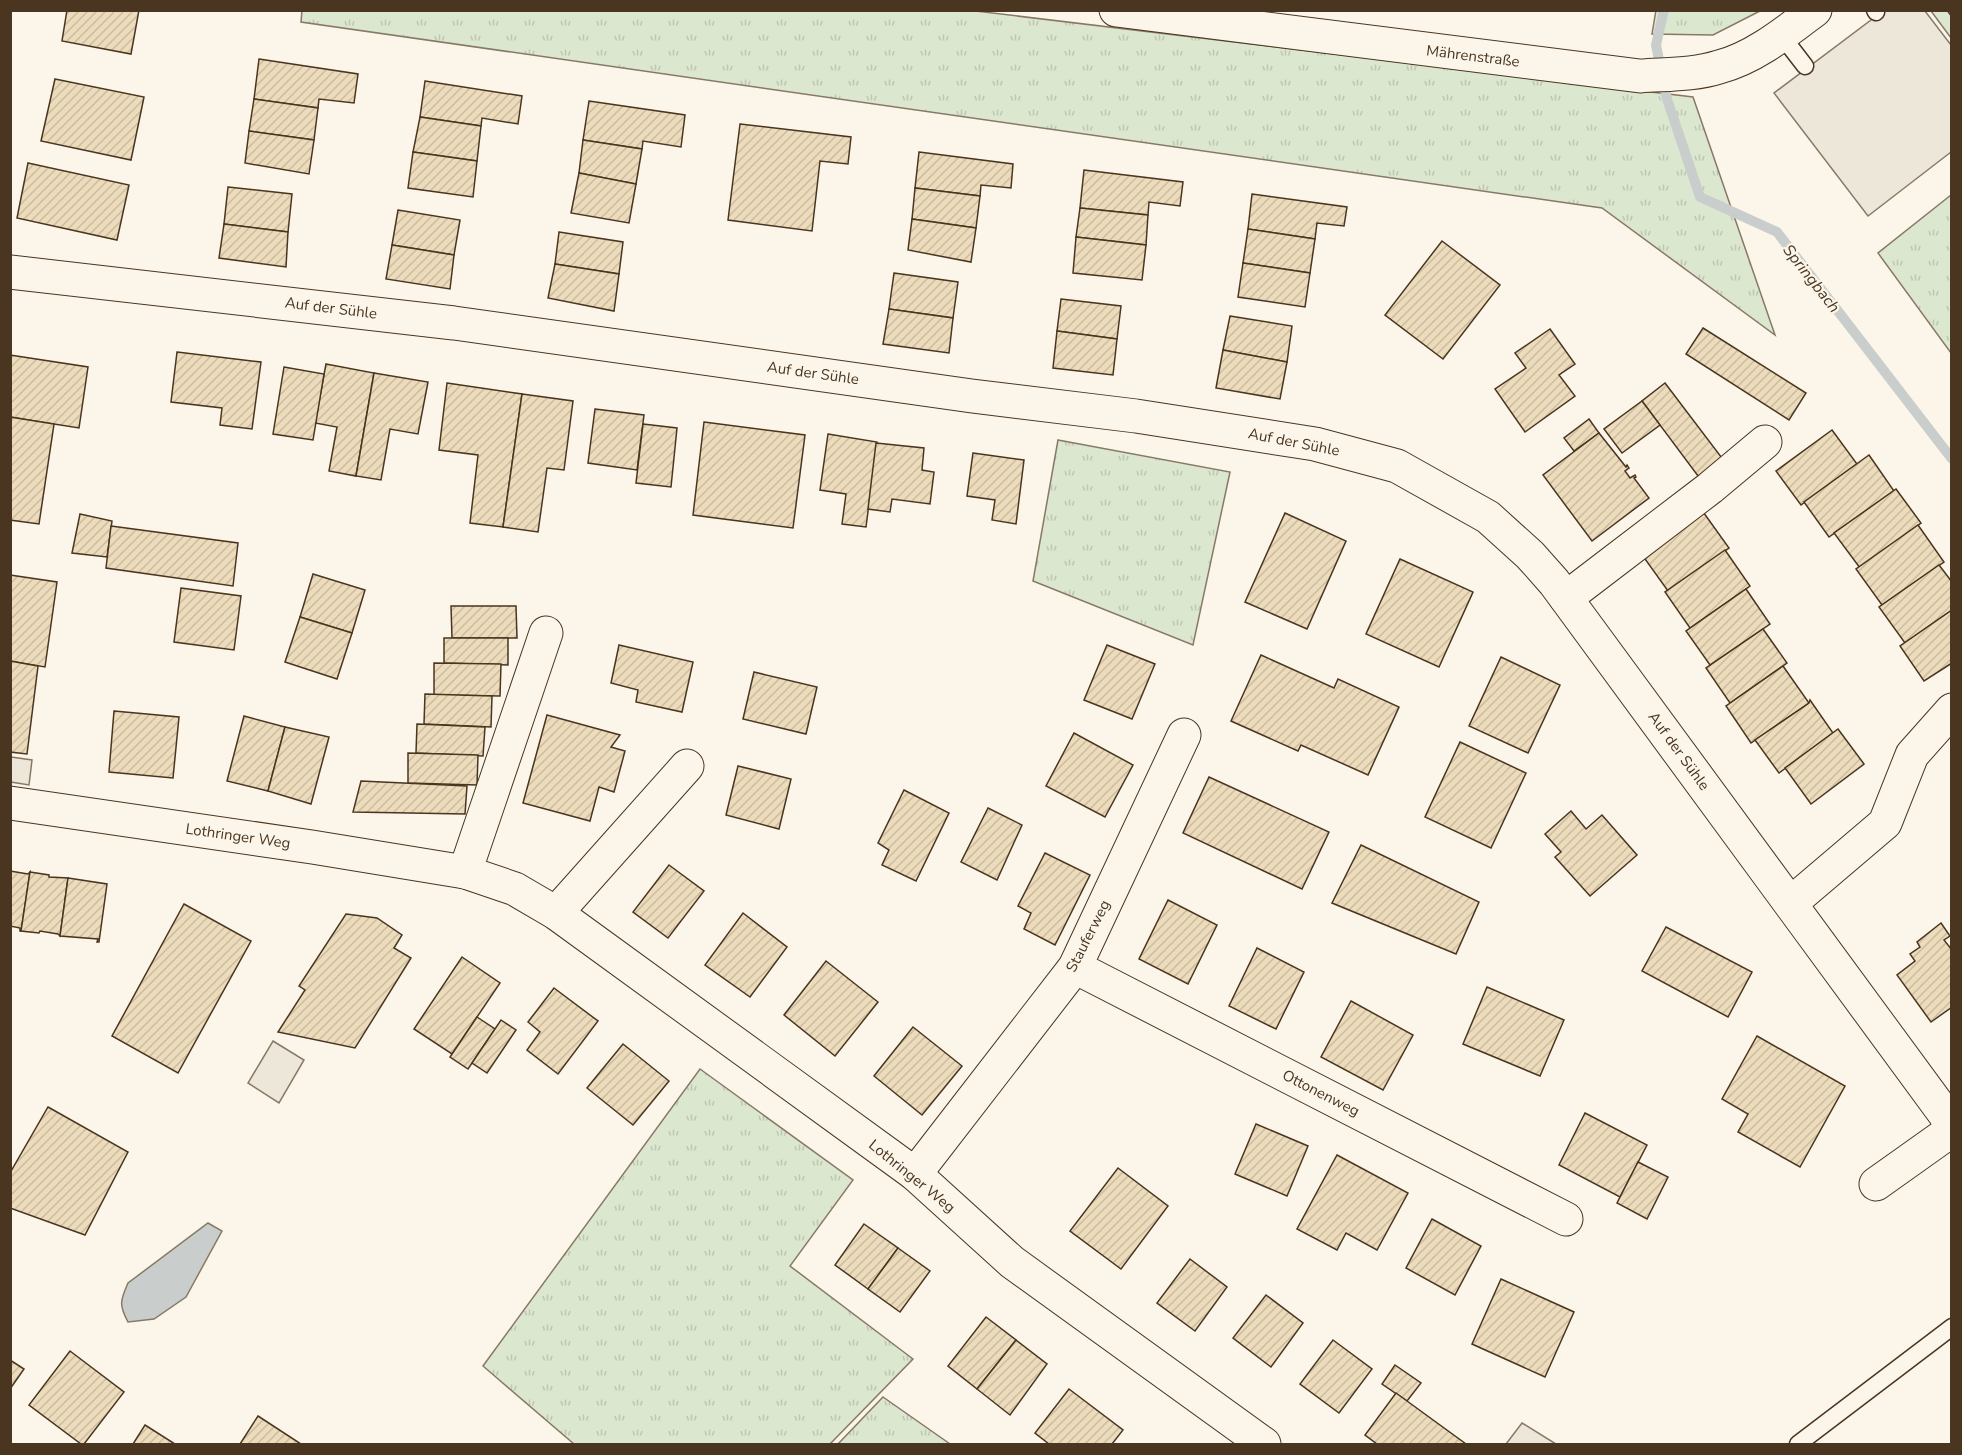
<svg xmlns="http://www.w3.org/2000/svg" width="1962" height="1455" viewBox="0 0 1962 1455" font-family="'Nunito Sans',sans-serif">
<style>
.grass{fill:url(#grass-tufts);stroke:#887966;stroke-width:1.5}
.garden{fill:#dce7d0;stroke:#887966;stroke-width:1.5}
.parking{fill:#ede7d9;stroke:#887966;stroke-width:1.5}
.water{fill:#c9cecd;stroke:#887966;stroke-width:1.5}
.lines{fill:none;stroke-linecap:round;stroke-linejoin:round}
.stream{stroke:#c9cecd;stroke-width:10}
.building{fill:url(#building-hatch);stroke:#4a3520;stroke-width:1.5}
.service-casing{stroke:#4a3520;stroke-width:19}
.minor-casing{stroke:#4a3520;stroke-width:35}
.service{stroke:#fbf6e9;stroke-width:16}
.minor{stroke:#fbf6e9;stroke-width:33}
.fence{stroke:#4a3520;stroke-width:1.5;stroke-dasharray:8 3;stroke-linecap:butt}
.labels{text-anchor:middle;stroke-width:4.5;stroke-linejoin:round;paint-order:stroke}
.street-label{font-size:15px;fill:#4a3520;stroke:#fbf6e9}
.water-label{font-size:16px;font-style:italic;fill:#4a3520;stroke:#fbf6e9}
</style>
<defs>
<pattern id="grass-tufts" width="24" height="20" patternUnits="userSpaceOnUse" patternTransform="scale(1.5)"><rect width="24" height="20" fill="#dce7d0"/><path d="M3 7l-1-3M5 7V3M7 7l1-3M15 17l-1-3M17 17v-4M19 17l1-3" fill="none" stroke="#bec7b2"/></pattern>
<pattern id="building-hatch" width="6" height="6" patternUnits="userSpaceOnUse" patternTransform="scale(1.5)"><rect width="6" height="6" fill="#ecdcbc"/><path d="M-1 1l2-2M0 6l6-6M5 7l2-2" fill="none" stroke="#ccbda1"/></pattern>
</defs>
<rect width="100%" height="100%" fill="#fbf6e9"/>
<g class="grass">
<polygon points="302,10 967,10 1693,97 1775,335 1602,208 301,22"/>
<polygon points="1656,10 1760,10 1760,11 1713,35 1652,34"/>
<polygon points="1951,195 1951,353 1878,253"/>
<polygon points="1058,440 1230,472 1193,645 1033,581"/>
<polygon points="700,1069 853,1180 790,1266 913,1359 830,1444 574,1444 483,1366"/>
<polygon points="883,1397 950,1444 838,1444"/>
</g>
<polygon class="garden" points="1931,11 1951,11 1951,38"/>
<g class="parking">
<polygon points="1883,11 1925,11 1951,45 1951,152 1868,216 1774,93"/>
<polygon points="11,757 32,760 29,785 11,782"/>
<polygon points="273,1041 304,1060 279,1103 248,1083"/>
<polygon points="1522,1423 1556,1444 1506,1444"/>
</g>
<path class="water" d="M208,1223L222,1231L186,1297L154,1319L128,1322C119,1305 120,1301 128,1283Z"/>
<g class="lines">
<polyline class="stream" points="1664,10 1656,45 1667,99 1700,197 1777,232 1952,459"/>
</g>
<g class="building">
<polygon points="67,10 139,10 131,54 62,41"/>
<polygon points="259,59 358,74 354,103 319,99 318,108 254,99"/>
<polygon points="55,79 144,97 131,160 41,141"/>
<polygon points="425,81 522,96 518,124 482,118 481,126 420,117"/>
<polygon points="254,99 318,108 314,140 249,131"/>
<polygon points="589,101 685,115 681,147 643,141 642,149 583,140"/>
<polygon points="420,117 481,126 477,161 413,152"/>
<polygon points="740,124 851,137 848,164 820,161 812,231 728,220"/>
<polygon points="249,131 314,140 309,174 245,163"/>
<polygon points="583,140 642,149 636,184 579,173"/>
<polygon points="413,152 477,161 473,197 408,188"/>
<polygon points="919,152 1013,164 1011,188 981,185 980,196 915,188"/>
<polygon points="28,163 129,185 117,240 17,218"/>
<polygon points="1084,170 1183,182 1180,206 1149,202 1148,215 1080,208"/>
<polygon points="579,173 636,184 629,223 571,213"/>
<polygon points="228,187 292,194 288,232 224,224"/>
<polygon points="915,188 980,196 976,228 912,219"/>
<polygon points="1252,194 1347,207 1344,226 1317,223 1315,239 1248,229"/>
<polygon points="1080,208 1148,215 1146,245 1076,237"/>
<polygon points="398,210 460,220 454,255 392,245"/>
<polygon points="912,219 976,228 971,262 908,250"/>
<polygon points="224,224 288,232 286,267 219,258"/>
<polygon points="1248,229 1315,239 1310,273 1243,263"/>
<polygon points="559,232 623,242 619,274 555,264"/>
<polygon points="1076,237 1146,245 1142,280 1073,273"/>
<polygon points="1442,241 1500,285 1443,359 1385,315"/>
<polygon points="392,245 454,255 450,289 386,279"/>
<polygon points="1243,263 1310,273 1305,307 1238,297"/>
<polygon points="555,264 619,274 614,311 548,298"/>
<polygon points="894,273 958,282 953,318 889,309"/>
<polygon points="1061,299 1121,306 1117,339 1057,331"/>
<polygon points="889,309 953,318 949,353 883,344"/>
<polygon points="1230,316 1292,326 1287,362 1223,350"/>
<polygon points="1703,328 1806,393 1789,420 1686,354"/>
<polygon points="1550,329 1575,364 1559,375 1575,396 1525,432 1495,389 1526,368 1515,353"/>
<polygon points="1057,331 1117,339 1113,375 1053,368"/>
<polygon points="1223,350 1287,362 1280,399 1216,388"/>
<polygon points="177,352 261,362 252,429 220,425 222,408 171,402"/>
<polygon points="10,355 88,367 79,428 10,417"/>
<polygon points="326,364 374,373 356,476 329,471 337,427 315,423"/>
<polygon points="284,367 324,374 313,440 273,434"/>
<polygon points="374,373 428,382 418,434 390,429 381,480 356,476"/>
<polygon points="447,383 522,394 503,527 470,523 478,455 439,450"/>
<polygon points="1665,383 1728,466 1704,484 1642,401"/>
<polygon points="522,394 573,401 564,470 547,468 538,532 503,527"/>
<polygon points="1642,401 1660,425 1622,453 1604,429"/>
<polygon points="595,409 644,415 637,470 588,463"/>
<polygon points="10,417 54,424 39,524 10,520"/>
<polygon points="1589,419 1599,433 1574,451 1564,438"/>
<polygon points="704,422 805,435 793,528 693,515"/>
<polygon points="643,424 677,428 671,487 636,483"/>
<polygon points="1832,430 1857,464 1801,505 1776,471"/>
<polygon points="1599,433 1626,467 1627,465 1629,468 1625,471 1630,478 1635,475 1636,477 1634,478 1649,498 1592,541 1543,475"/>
<polygon points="828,434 877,442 866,527 842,524 846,494 820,490"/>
<polygon points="876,443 924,448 922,470 934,472 930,504 892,499 890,512 868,509"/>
<polygon points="973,453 1024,460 1016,524 992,520 995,500 967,496"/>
<polygon points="1869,455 1894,491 1829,537 1804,502"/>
<polygon points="1896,489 1921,523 1860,568 1834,533"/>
<polygon points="1701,509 1729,548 1668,591 1640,552"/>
<polygon points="1285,513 1346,541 1307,629 1245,602"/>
<polygon points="80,514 112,521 107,557 72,553"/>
<polygon points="1918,525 1944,562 1882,605 1856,569"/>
<polygon points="111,526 238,543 233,586 106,568"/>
<polygon points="1725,550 1750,586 1690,628 1665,592"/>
<polygon points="1400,559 1473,592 1439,667 1366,634"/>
<polygon points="1939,565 1952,582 1952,610 1905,643 1879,607"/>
<polygon points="313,574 365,590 352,633 300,617"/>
<polygon points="10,575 57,582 45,667 10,661"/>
<polygon points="181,588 241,596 234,650 174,642"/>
<polygon points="1746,589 1770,624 1710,665 1686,631"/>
<polygon points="451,606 516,606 517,638 452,638"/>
<polygon points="1952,610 1952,663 1924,681 1900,646"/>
<polygon points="300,617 352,633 337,679 285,662"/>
<polygon points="1763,629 1787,663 1730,703 1706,668"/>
<polygon points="444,638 508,638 508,665 444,663"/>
<polygon points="619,645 693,662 682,712 636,702 638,690 611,683"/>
<polygon points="1107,645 1155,664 1132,719 1084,700"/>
<polygon points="1261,655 1334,688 1338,679 1399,707 1368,775 1301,745 1298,751 1231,721"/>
<polygon points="1501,657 1560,685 1528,753 1469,726"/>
<polygon points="10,661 38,666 27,754 10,752"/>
<polygon points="434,663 501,664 500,696 434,695"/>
<polygon points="1783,666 1809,703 1751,743 1726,706"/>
<polygon points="754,672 817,687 806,734 743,719"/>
<polygon points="425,694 492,696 491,727 424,724"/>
<polygon points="1810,700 1833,733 1779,773 1755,740 1809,703"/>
<polygon points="114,711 179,717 173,778 109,772"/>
<polygon points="547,715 620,735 611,747 625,751 614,792 599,787 590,821 523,803"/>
<polygon points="244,716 285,727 268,791 227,781"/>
<polygon points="417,724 485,727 483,756 416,753"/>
<polygon points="285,727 329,737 311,804 268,791"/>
<polygon points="1838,729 1864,764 1811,804 1785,768"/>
<polygon points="1074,733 1133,765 1105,817 1046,786"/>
<polygon points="1460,742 1526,773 1491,848 1425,817"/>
<polygon points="408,753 478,755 477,785 408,783"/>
<polygon points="738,766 791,779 779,829 726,815"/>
<polygon points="1209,777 1329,832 1302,889 1183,833"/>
<polygon points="361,781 467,786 465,814 353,812"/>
<polygon points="904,790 949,813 916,881 882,865 889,850 878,843"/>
<polygon points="988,808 1022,825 997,880 961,862"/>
<polygon points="1571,811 1586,829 1602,815 1637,855 1590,896 1555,857 1561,852 1545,834"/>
<polygon points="1361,845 1479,902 1456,954 1332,903"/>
<polygon points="1045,853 1090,875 1055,945 1024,929 1031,913 1018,906"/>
<polygon points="669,865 704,891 668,938 633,912"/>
<polygon points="10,871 28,874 30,872 21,931 20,931 20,928 10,926"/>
<polygon points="30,872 49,875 49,877 68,878 60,936 58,934 40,931 39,933 21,931"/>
<polygon points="68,878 107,884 99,942 97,942 98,939 60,936"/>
<polygon points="1168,900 1217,925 1188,984 1139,959"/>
<polygon points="184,904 251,941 178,1073 112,1036"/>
<polygon points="743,913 787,947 750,997 705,965"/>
<polygon points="346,914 377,918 402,935 394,948 411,958 355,1048 278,1032 305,990 299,986"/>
<polygon points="1941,923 1950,936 1944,940 1952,950 1952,1007 1931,1022 1897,975 1915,961 1910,954 1920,947 1917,942"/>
<polygon points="1666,927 1752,972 1728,1017 1642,971"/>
<polygon points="1257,948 1304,972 1276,1029 1229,1006"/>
<polygon points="462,957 500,983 452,1054 414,1029"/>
<polygon points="826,961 878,1002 835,1056 784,1015"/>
<polygon points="1487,987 1564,1020 1540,1076 1463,1044"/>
<polygon points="554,988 598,1021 558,1074 527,1050 540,1032 528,1022"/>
<polygon points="1351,1001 1413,1035 1383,1090 1321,1057"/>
<polygon points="477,1017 495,1029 468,1069 450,1057"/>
<polygon points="501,1020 516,1030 487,1073 472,1063"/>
<polygon points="913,1027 962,1066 922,1115 874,1076"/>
<polygon points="1757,1036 1845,1086 1800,1167 1738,1132 1748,1114 1722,1099"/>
<polygon points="623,1044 669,1081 633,1125 587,1088"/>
<polygon points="48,1107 128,1152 85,1235 10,1208 10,1173"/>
<polygon points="1585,1113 1647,1145 1620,1197 1559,1165"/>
<polygon points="1256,1124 1308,1146 1287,1196 1235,1174"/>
<polygon points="1337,1155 1408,1193 1377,1250 1346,1233 1337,1250 1297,1229"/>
<polygon points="1638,1162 1668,1177 1647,1219 1617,1203"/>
<polygon points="1118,1168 1168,1206 1121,1269 1070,1231"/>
<polygon points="1432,1219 1481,1246 1455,1295 1406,1268"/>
<polygon points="864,1224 898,1248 868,1289 835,1265"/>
<polygon points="898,1248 930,1271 900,1312 868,1289"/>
<polygon points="1190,1259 1227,1287 1195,1331 1157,1303"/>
<polygon points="1501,1279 1574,1312 1545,1377 1472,1344"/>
<polygon points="1266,1295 1303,1323 1271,1367 1233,1338"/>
<polygon points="986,1317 1016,1340 977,1389 948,1366"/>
<polygon points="1016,1340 1047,1364 1010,1415 977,1389"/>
<polygon points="1333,1340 1372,1369 1339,1413 1300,1384"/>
<polygon points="70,1351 124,1392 84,1444 81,1444 29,1405"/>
<polygon points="10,1360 24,1369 10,1389"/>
<polygon points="1395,1365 1421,1383 1407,1401 1382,1384"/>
<polygon points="1069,1389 1123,1430 1112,1444 1049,1444 1035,1433"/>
<polygon points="1396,1393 1407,1401 1466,1444 1377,1444 1365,1435"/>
<polygon points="258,1416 301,1444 240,1444"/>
<polygon points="145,1425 175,1444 133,1444"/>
</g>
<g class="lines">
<g class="service-casing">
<g id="service">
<polyline points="1875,10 1876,12"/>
<polyline points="1782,36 1805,66"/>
<polyline points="1798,1444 1952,1327"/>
</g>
</g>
<g class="minor-casing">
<g id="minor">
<path d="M1116,10L1640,76C1666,74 1694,75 1719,67C1754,58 1786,32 1815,10"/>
<polyline points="10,272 454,323 972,396 1136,416 1315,444 1397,466 1488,517 1530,555 1554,582 1952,1124"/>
<polyline points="1566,598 1710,488 1765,442"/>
<polyline points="10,803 312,847 465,872 515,889 556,913 915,1174 1012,1262 1264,1444"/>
<polyline points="465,872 546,633"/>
<polyline points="1791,903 1885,823 1912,755 1952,710"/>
<polyline points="556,913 687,766"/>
<polyline points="1075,967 1566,1219"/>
<polyline points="915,1174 1075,967 1184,735"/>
<polyline points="1876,1184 1952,1130"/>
</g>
</g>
<use href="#service" class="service"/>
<use href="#minor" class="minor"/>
<polyline class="fence" points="1947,10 1952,17"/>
</g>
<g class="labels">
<g class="street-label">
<text transform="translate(1473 56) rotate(7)" y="5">Mährenstraße</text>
<text transform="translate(331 308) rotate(7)" y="5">Auf der Sühle</text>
<text transform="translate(813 373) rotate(8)" y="5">Auf der Sühle</text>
<text transform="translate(1294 442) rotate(11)" y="5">Auf der Sühle</text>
<text transform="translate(1679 751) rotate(54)" y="5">Auf der Sühle</text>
<text transform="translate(238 836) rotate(8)" y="5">Lothringer Weg</text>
<text transform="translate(1088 936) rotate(-63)" y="5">Stauferweg</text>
<text transform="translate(1321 1093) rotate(27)" y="5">Ottonenweg</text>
<text transform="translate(912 1176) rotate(39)" y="5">Lothringer Weg</text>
</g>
<g class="water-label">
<text transform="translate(1812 278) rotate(52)" y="6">Springbach</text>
</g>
</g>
<rect width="1962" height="1455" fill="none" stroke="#4a3520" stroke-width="24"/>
</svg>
